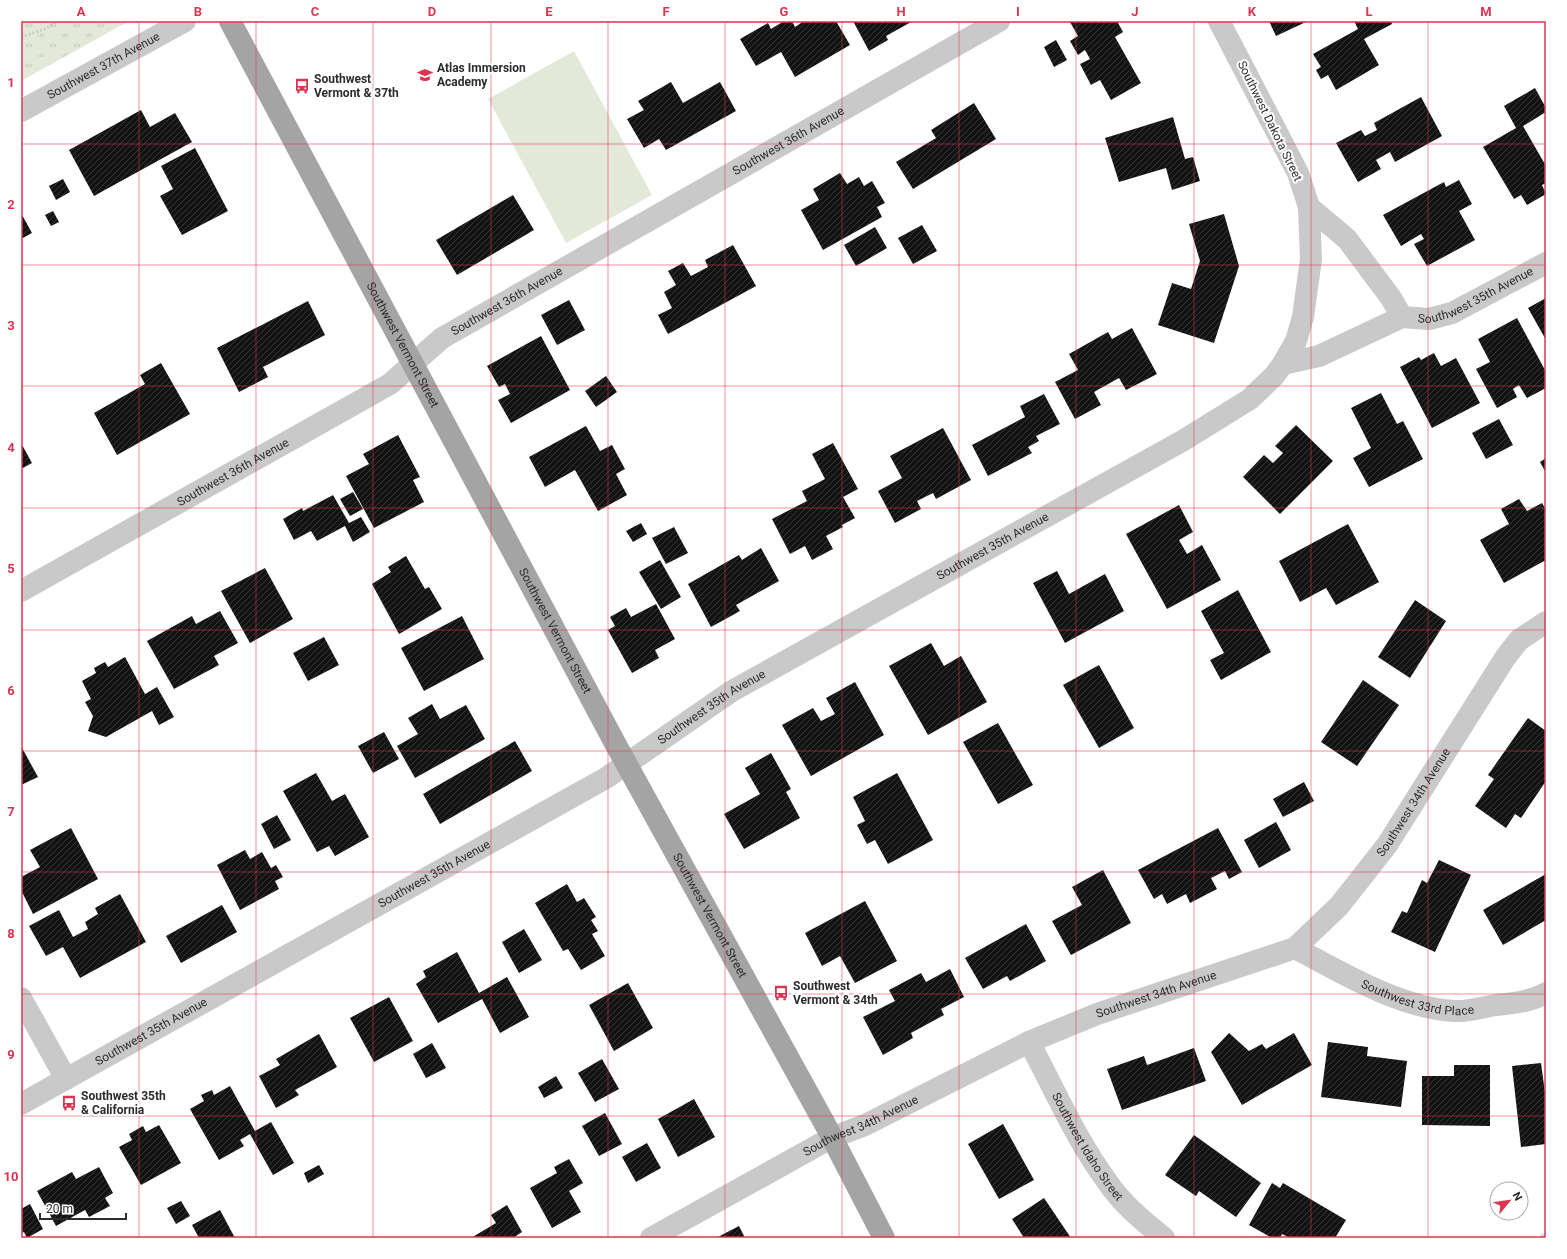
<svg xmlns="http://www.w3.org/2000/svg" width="1567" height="1259" viewBox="0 0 1567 1259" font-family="Roboto,sans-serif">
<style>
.park{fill:url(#park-tufts)}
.garden{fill:#e3e9d9}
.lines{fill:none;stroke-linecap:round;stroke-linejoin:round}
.stream{stroke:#c6dee9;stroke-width:9}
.building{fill:url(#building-hatch)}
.path{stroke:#c9c9c9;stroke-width:2.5;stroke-dasharray:2 2;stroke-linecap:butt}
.minor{stroke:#c9c9c9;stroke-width:22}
.major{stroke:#a4a4a4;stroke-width:22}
.grid{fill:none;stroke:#dc3450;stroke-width:1;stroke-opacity:0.55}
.labels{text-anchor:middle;stroke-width:4;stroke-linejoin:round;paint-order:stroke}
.street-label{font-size:12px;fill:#2c2c2c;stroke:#fff}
.poi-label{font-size:12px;font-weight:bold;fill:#2c2c2c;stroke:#fff;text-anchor:start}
.neatline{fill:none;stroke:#dc3450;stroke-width:1.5}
.grid-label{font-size:13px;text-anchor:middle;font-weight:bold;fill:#dc3450}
</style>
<defs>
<pattern id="park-tufts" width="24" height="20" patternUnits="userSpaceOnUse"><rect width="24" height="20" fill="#e3e9d9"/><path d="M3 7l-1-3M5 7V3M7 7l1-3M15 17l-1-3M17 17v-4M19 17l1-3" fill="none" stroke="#c3c8ba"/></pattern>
<pattern id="building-hatch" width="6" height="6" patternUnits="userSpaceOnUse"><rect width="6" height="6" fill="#131313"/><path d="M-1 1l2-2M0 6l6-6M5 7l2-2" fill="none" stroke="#363636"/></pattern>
</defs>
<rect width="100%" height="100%" fill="#fff"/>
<polygon class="park" points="21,21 129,21 21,81"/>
<polygon class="garden" points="574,51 652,195 566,243 488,99"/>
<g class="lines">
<polyline class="stream" points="1544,1238 1546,1237"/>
</g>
<g class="building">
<polygon points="784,21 792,21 795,27 804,21 836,21 850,45 795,77 781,52 756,66 740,39 768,23 771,29"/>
<polygon points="853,21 913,21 886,36 888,40 869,51"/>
<polygon points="1071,21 1117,21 1123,32 1115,37 1141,83 1111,100 1100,80 1091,85 1080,64 1090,59 1085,50 1078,55 1070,41 1078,36 1070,22"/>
<polygon points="1269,21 1308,21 1276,36"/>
<polygon points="1354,21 1391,21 1392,24 1364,39 1379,65 1336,90 1328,75 1321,79 1316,70 1321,67 1313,54 1358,29"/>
<polygon points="1056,40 1067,60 1054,67 1044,47"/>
<polygon points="671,82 683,103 720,82 736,111 666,150 659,139 644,148 627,119 644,110 638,101"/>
<polygon points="1535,88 1546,108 1546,112 1523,126 1546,166 1546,183 1542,185 1546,194 1527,205 1521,195 1514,199 1483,147 1516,128 1504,106"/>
<polygon points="1421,97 1442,136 1395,162 1390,152 1376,160 1381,169 1358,182 1336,143 1361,130 1365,136 1377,130 1374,123"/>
<polygon points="974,103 996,139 913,189 896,162 936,138 931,130"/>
<polygon points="141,110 150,127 175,113 192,142 94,196 69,150"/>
<polygon points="1173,117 1185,159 1193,157 1200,181 1172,190 1166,168 1119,182 1105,138"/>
<polygon points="195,148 228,211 182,235 160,196 173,189 161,166"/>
<polygon points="840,173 847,184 859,177 864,186 872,181 885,203 877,207 882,217 823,250 801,210 819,200 813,189"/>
<polygon points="63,179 70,192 56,200 49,186"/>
<polygon points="1459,180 1472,204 1459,211 1475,240 1427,266 1414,244 1424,239 1421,234 1401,246 1383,215 1444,182 1446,187"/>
<polygon points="513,195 534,230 457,275 436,240"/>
<polygon points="53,211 59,222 51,226 45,215"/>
<polygon points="21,213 32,233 21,239"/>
<polygon points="1224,214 1239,266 1214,343 1158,325 1172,283 1191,289 1200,261 1189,224"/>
<polygon points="922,225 937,251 913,264 898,238"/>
<polygon points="875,227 887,248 856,266 844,245"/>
<polygon points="733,245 756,286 668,334 658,315 672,308 664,292 676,285 668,271 683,263 691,276 708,267 705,260"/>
<polygon points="1546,298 1546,340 1528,308"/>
<polygon points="569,300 585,330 557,345 541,315"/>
<polygon points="308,301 325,335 263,367 268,377 239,392 217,348"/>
<polygon points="1517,318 1546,372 1546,388 1527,398 1519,385 1513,389 1517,397 1497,408 1476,369 1490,362 1478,339"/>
<polygon points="1132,328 1157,374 1126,390 1119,378 1094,392 1101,405 1075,419 1055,382 1078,370 1069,354 1108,332 1112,339"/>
<polygon points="541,336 570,390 511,423 498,400 510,394 505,384 499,387 487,366"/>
<polygon points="1434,353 1441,366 1456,358 1480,403 1432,428 1400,367 1419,357 1421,360"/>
<polygon points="161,363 190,414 117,455 94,413 145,384 140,375"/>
<polygon points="606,376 617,392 596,407 585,391"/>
<polygon points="1381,393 1397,424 1403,421 1423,459 1369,487 1353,458 1371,448 1351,408"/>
<polygon points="1044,394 1060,424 1036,436 1039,441 1028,447 1032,453 988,476 972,445 1025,417 1020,406"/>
<polygon points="1499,419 1513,445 1486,459 1472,433"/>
<polygon points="1296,425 1333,461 1280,514 1243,477 1264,455 1273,463 1283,453 1275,446"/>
<polygon points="586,426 600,451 612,445 625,469 616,474 627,495 598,511 575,470 545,487 529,457"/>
<polygon points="943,428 971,480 936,499 933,493 917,501 921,509 895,523 878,491 902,478 890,456"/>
<polygon points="398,435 420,477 413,480 424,502 374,528 346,476 369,464 363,454"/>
<polygon points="21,443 32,463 21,469"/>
<polygon points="833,443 858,489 843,497 855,518 842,525 843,527 826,536 833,549 812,560 805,546 790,554 772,519 807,501 802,491 825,479 812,454"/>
<polygon points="1546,458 1546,473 1540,462"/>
<polygon points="353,492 363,509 350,516 340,499"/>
<polygon points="333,495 349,523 361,517 370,532 353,542 345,526 317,541 311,531 294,540 283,519 302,508 303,511"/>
<polygon points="1519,499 1527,511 1542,503 1546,510 1546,560 1504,583 1480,540 1509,524 1501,509"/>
<polygon points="1179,505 1193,532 1179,540 1187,554 1202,545 1221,580 1167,609 1126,534"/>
<polygon points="641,523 647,534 633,542 626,531"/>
<polygon points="1348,524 1379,582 1336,605 1326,588 1300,602 1279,561"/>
<polygon points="674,527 688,553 666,564 652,538"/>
<polygon points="761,548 779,581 736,605 740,611 711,627 688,584 739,555 742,560"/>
<polygon points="406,556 425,589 429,587 442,609 399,634 372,584 391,572 388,567"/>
<polygon points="660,560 681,597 661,609 639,572"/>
<polygon points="265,568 293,619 250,643 221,591"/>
<polygon points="1057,571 1069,594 1105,574 1124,611 1065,643 1033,583"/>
<polygon points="1238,590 1271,652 1221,680 1210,660 1224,653 1201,611"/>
<polygon points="1415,600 1446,621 1410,678 1378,657"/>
<polygon points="656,604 675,639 655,650 659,658 632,673 608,630 615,626 610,617 626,608 631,617"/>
<polygon points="220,611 238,643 214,656 219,665 174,689 147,641 192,616 196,624"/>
<polygon points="462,616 484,659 424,691 401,648"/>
<polygon points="324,637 339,665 308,681 293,653"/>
<polygon points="931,643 944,666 961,656 987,702 928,735 889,666"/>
<polygon points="125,657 145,694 157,687 174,717 159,725 152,711 106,737 88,731 93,716 85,702 91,699 82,681 96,673 94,668 105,662 108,667"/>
<polygon points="1099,665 1134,728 1099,748 1063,685"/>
<polygon points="1363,680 1399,705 1357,766 1321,742"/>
<polygon points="855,682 884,735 811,776 782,725 813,708 821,721 835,714 826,698"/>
<polygon points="432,704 440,719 466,705 485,739 415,778 397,746 418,734 408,718"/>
<polygon points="1528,718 1546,731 1546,781 1521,818 1515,814 1506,828 1475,806 1494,779 1488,775"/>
<polygon points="998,723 1033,785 998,804 963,742"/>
<polygon points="384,732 399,759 373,773 358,746"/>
<polygon points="515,741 532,771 440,824 423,794"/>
<polygon points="21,746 38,777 21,785"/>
<polygon points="771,753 791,789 786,792 800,818 744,849 724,814 760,794 745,768"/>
<polygon points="316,773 332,801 345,794 369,837 335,856 329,846 317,852 283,791"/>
<polygon points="897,773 933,840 888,864 875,840 867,844 857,825 865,821 853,797"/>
<polygon points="1304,782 1314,801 1283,817 1273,799"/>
<polygon points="277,815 291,840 274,849 261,824"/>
<polygon points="1276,822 1291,850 1259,868 1244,840"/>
<polygon points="71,828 98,879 33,914 21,890 21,877 40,867 30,850"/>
<polygon points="1218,828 1242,872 1229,879 1225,871 1211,878 1217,889 1190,903 1186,894 1167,904 1162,894 1154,899 1138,870"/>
<polygon points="245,850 250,859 262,852 271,868 276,865 283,877 275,881 279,889 240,910 217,865"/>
<polygon points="1439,860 1471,875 1435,952 1391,932 1402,911 1407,913 1422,880 1427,883"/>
<polygon points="1103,870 1131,923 1071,955 1052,921 1082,905 1072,887"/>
<polygon points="1546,874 1546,920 1503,945 1483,910"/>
<polygon points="567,884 577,902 584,898 596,917 591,920 598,931 592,934 605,956 581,970 568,949 563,951 535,903"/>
<polygon points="120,894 146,942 80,978 63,947 46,956 29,926 59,910 73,937 88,929 85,922 98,914 95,908"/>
<polygon points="865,901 897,961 855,983 840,956 822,966 805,933"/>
<polygon points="222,905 237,932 181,963 166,936"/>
<polygon points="1026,924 1046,961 1010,981 1007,976 983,989 965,958"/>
<polygon points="524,929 542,960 519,973 502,942"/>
<polygon points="457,952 479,993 507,977 529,1017 500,1033 482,999 438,1023 416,984 426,977 423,971"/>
<polygon points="950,969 964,997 941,1009 944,1015 911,1033 913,1038 883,1055 863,1017 895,1001 889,990 921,973 926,982"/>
<polygon points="628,983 653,1028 614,1051 589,1005"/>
<polygon points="389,997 413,1041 374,1062 350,1018"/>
<polygon points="1229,1033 1249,1051 1262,1044 1266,1049 1294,1033 1312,1065 1242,1105 1211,1052"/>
<polygon points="319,1034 337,1067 295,1090 299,1095 276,1108 259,1076 280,1065 276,1059"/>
<polygon points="1328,1042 1368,1047 1367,1056 1407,1061 1401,1107 1321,1097"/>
<polygon points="432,1043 446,1068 426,1078 413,1054"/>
<polygon points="1194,1048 1206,1081 1122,1110 1107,1069 1144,1056 1147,1065"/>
<polygon points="602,1059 619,1089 595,1102 578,1073"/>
<polygon points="1541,1063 1546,1100 1546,1144 1521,1147 1512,1066"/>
<polygon points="1454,1065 1490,1065 1490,1126 1422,1125 1422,1076 1454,1076"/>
<polygon points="556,1076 563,1088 544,1098 538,1087"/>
<polygon points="230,1086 255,1131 271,1122 294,1163 273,1175 250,1134 240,1140 244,1146 219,1160 190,1109 204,1101 201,1095 212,1090 214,1095"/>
<polygon points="694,1099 715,1137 678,1157 658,1119"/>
<polygon points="605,1113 622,1144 599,1156 582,1126"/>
<polygon points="1003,1124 1034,1180 999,1199 968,1144"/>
<polygon points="159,1125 181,1163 141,1185 119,1147 132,1140 129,1134 143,1126 146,1132"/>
<polygon points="1194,1135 1261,1183 1236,1217 1199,1191 1196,1196 1165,1175"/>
<polygon points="647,1143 661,1168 636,1182 622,1157"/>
<polygon points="569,1159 583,1183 569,1191 581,1212 552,1228 530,1188 557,1173 554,1167"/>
<polygon points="319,1165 324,1174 308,1183 304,1173"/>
<polygon points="99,1167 113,1193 105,1198 110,1206 89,1217 85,1210 56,1226 37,1191 72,1172 76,1179"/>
<polygon points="1272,1183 1280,1188 1283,1183 1346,1220 1335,1238 1290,1238 1282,1234 1280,1238 1272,1238 1249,1225"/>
<polygon points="1044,1198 1071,1238 1024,1238 1012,1219"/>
<polygon points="181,1201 190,1216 176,1224 167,1208"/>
<polygon points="30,1204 43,1229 27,1238 24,1232 21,1233 21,1209"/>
<polygon points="507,1205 522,1232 513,1238 471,1238 496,1223 491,1215"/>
<polygon points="220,1210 235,1238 199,1238 192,1225"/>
<polygon points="739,1226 745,1238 716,1238"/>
</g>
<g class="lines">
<polyline class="path" points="21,37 45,29 59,21"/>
<g class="minor">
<path id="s1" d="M21,111L185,21"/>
<path id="s2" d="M1309,207L1347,239L1391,298L1402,317L1429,319L1452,313L1546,263"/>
<polyline points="1283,364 1319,356 1402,317"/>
<path id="s3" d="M21,591L390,384L442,338L999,21"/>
<path id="s4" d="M1295,948C1342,973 1400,1008 1454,1011C1467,1012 1483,1007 1496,1005C1514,1003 1530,1002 1546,993"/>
<polyline points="21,998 66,1079"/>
<path id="s5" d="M1029,1042C1054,1088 1075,1138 1106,1180C1121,1203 1143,1221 1164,1238"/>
<path id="s6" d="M21,1104L606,778L732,691L1184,440L1250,399L1274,376L1283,364L1296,341L1303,317L1311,259L1309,207L1298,173L1219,21"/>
<path id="s7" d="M651,1238L831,1138L865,1125L1029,1042L1097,1014L1295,948L1339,906L1387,845L1505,658L1519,640L1546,622"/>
</g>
<path class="major" id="s8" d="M230,21L616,745L826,1126L884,1238"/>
</g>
<path class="grid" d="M139,21V1238M256,21V1238M373,21V1238M491,21V1238M608,21V1238M725,21V1238M842,21V1238M959,21V1238M1076,21V1238M1194,21V1238M1311,21V1238M1428,21V1238M21,144H1546M21,265H1546M21,386H1546M21,508H1546M21,630H1546M21,751H1546M21,872H1546M21,994H1546M21,1116H1546"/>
<defs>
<g id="school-bare" transform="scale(1.2)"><path d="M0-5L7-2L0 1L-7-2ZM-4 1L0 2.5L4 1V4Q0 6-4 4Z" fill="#dc3450" stroke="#fff" stroke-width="2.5" paint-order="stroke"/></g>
<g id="bus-bare" transform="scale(1.2)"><path d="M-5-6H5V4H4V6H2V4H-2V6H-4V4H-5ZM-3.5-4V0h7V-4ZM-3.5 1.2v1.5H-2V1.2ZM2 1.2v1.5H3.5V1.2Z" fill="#dc3450" stroke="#fff" stroke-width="2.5" paint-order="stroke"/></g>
</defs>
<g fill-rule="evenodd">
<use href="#school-bare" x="425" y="75"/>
<use href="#bus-bare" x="302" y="86"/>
<use href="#bus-bare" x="781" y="993"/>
<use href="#bus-bare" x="69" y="1103"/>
</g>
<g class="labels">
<g class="street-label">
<text dy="4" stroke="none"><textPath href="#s1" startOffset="94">Southwest 37th Avenue</textPath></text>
<text transform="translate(1270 121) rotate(64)" y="4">Southwest Dakota Street</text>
<text dy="4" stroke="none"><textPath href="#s3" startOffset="891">Southwest 36th Avenue</textPath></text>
<text dy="4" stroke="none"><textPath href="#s2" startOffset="224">Southwest 35th Avenue</textPath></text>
<text dy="4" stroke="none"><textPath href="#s3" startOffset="567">Southwest 36th Avenue</textPath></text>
<text dy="4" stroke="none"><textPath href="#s8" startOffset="367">Southwest Vermont Street</textPath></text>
<text dy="4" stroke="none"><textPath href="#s3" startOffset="243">Southwest 36th Avenue</textPath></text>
<text dy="4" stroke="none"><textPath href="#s6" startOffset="1121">Southwest 35th Avenue</textPath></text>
<text dy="4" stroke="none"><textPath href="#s8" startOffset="691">Southwest Vermont Street</textPath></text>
<text dy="4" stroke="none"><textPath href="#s6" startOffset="797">Southwest 35th Avenue</textPath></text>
<text dy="4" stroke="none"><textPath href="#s7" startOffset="897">Southwest 34th Avenue</textPath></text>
<text dy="4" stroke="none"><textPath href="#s6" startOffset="473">Southwest 35th Avenue</textPath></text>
<text dy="4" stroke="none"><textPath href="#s8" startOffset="1015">Southwest Vermont Street</textPath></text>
<text dy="4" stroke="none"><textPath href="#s7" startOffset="562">Southwest 34th Avenue</textPath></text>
<text dy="4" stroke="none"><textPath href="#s4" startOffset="134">Southwest 33rd Place</textPath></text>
<text dy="4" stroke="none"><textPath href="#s6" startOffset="149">Southwest 35th Avenue</textPath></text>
<text dy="4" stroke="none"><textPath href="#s7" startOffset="238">Southwest 34th Avenue</textPath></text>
<text dy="4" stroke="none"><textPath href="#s5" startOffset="120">Southwest Idaho Street</textPath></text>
</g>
<g class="poi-label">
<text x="437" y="72">Atlas Immersion<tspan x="437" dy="14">Academy</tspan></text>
<text x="314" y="83">Southwest<tspan x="314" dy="14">Vermont &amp; 37th</tspan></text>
<text x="793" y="990">Southwest<tspan x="793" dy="14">Vermont &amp; 34th</tspan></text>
<text x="81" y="1100">Southwest 35th<tspan x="81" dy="14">&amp; California</tspan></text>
</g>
</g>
<rect width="1567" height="1259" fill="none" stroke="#ffffff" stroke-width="44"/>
<g transform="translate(1509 1201) rotate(61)"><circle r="19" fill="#ffffff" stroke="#ababab"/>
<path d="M0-3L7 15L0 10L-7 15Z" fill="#dc3450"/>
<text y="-6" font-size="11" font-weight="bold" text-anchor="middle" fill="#2c2c2c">N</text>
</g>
<path d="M40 1213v6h86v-6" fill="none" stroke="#2c2c2c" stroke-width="2"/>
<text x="46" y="1213" font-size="12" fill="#2c2c2c" stroke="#ffffff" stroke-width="3" paint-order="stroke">20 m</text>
<rect x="22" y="22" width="1523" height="1215" class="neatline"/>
<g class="grid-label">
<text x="81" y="16">A</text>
<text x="198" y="16">B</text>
<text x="315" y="16">C</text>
<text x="432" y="16">D</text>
<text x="549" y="16">E</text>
<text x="666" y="16">F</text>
<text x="784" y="16">G</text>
<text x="901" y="16">H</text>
<text x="1018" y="16">I</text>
<text x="1135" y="16">J</text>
<text x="1252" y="16">K</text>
<text x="1369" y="16">L</text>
<text x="1486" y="16">M</text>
<text x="11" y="87">1</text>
<text x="11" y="209">2</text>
<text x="11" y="330">3</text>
<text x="11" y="452">4</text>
<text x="11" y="573">5</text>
<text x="11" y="695">6</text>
<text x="11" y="816">7</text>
<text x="11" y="938">8</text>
<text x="11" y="1059">9</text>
<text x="11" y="1181">10</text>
</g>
</svg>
